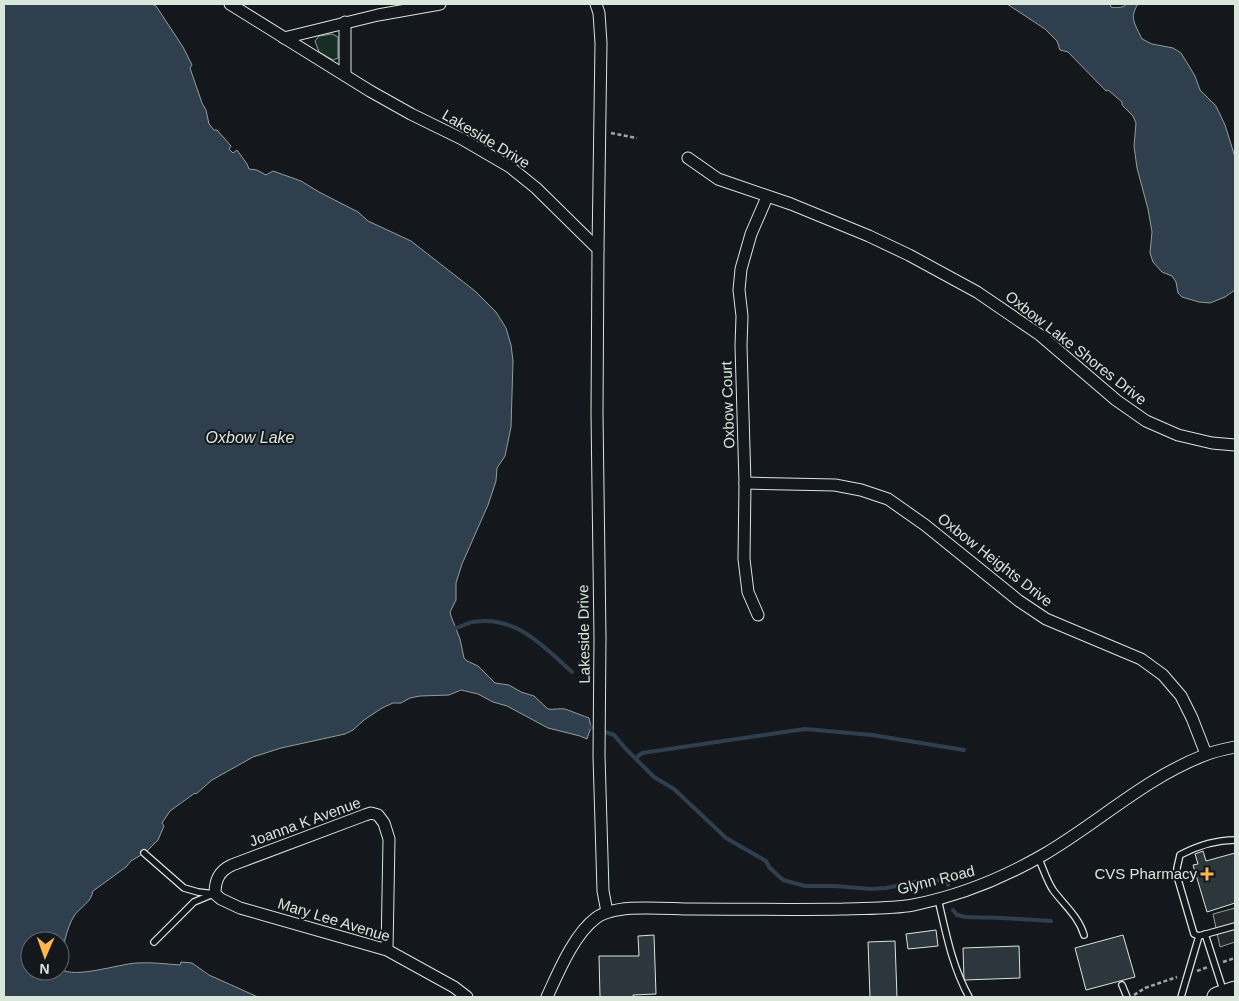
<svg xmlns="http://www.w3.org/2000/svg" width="1239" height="1001" viewBox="0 0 1239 1001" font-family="Helvetica,sans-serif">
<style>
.green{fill:#1a2d24;stroke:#939e99}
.parking{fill:#24282b;stroke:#939e99}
.water{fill:#2f3f4d;stroke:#939e99}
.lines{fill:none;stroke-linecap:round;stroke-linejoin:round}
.stream{stroke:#2f3f4d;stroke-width:4}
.building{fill:#2c363c;stroke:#d8e6dc}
.service-casing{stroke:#d8e6dc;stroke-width:8}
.minor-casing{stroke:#d8e6dc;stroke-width:13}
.trunk-casing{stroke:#d8e6dc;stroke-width:21}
.path{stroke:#9da8a2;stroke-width:2.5;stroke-dasharray:4 2.5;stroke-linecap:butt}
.service{stroke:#14181c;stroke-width:5.5}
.minor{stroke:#14181c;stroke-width:11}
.trunk{stroke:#14181c;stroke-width:19}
.poi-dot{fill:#ffb74d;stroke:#14181c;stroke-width:2}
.labels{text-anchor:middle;stroke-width:4;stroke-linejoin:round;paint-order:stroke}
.street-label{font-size:15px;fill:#d8e6dc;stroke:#14181c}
.poi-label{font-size:15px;fill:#d8e6dc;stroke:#14181c;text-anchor:end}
.water-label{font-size:16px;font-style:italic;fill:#d8e6dc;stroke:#14181c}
</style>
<rect width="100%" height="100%" fill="#14181c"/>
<polygon class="green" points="332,34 338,37 338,58 333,60 319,52 315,41 319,36"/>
<polygon class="parking" points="1235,908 1235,942 1220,947 1213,914"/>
<g class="water">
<path d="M4,4H152L156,6L183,47L192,65L190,68L202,103L206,110L209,124L214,130H217L231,146L229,149L233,153L237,150L247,164L249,169L257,170L266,175L273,171L301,181L319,192L358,212L368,221L411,241L475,291L496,312L506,328L511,345L513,361L511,427L505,456L497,468L496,481L488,505L462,564L456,583V600L450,612L451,616L460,639L464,658L467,661L478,666L495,683L509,685L521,692L534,696L548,709C554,710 559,708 565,709C568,710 586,717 589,718L591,727L587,739L580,736L548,728L507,706L493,702L478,694L461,690L449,695L420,696L410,698L401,703H393L382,708L364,720L353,730L345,734L281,748L253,757L212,780L196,794L195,793L170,811L162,823L164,826L158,840L146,852L131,861L126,867L93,891C91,903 80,907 74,916C66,929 63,949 60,963V941H30V971H60V969C76,979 118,964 137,963C151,962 166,964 180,965L181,962L192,963L209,975L258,997H4Z"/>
<path d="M1007,4H1110L1111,7C1117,8 1123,8 1127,4H1138C1129,18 1135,24 1142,39L1152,44L1173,48L1181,53L1195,76L1200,90L1216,106L1225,125L1235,157V290L1225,297L1210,303L1199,302L1182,297L1178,293L1176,282L1172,276L1162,272L1153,262L1150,253L1152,232L1148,209L1137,168L1134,146L1136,123L1133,116L1122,105V102L1108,90L1106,91L1068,52L1060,50L1057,41L1045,29Z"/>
</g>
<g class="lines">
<g class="stream">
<path d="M455,628C461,627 467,623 473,622C516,615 543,646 572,672"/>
<polyline points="591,727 614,735 625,748 654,777 674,789 726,838 766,861 769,867 783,880 805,886 835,886 871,889 886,888 920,881 927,883 947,878 948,885"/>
<polyline points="636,758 642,753 805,729 872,735 964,750"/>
<polyline points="953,910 957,915 966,917 1003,918 1051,921"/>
</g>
</g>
<g class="building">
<polygon points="1203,851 1206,861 1235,853 1235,903 1207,912 1193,865 1198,864 1195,854"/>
<polygon points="936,930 938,946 908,949 906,934"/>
<polygon points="654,935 656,994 633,995 633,997 600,997 599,956 639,956 638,936"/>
<polygon points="1123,935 1135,977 1086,990 1075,948"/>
<polygon points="895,941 897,997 870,997 868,942"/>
<polygon points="1019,946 1020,978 964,980 963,948"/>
</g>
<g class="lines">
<g class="service-casing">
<g id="service">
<path d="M1235,840C1217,840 1197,846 1180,855L1177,868V876L1194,934L1199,936L1235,926"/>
<polyline points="144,853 184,888 198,892 215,894"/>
<path d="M1038,857C1043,868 1047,881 1053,890C1064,905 1079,917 1084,935"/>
<path d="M938,899C946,933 952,966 969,997"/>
<polyline points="1205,934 1224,993"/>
<polyline points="154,942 194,902 213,894"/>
<polyline points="1122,985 1127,997"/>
<polyline points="1181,997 1199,936"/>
</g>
</g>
<g class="minor-casing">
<g id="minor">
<polyline points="230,4 370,91 411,114 462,139 510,167 536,188 598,249 597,414 600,638 599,756 603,891 607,912"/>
<polyline points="596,4 599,13 601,43 598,249"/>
<polyline points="345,22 345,74"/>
<polyline points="284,38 378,15 440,4"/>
<polyline points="688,158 718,179 791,204 869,236 909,255 977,292 1040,335 1116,400 1146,421 1178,435 1212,443 1235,445"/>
<polyline points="745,483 835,485 861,490 888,499 925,525 1019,601 1046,619 1141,659 1163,675 1181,696 1192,718 1206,754"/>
<polyline points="758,615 748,592 744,559 745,483 741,346 742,316 739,290 741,269 751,234 767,197"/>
<path d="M387,950L389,839L384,823L378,815L371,813L365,815L232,865C219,871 215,880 215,894L221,899L240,908L387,950L454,987L467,997"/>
<path d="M547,997C558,973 574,934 596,918C616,903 666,909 691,909C742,909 793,910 843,909C866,908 891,909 913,905C959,896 1003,878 1043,855C1098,823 1145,778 1205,755C1215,751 1225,749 1235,747"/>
</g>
</g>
<g class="trunk-casing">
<polyline id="trunk" points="1217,997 1235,991"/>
</g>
<g class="path">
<polyline points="611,133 637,138"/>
<polyline points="1223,962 1235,958"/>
<polyline points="1197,971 1208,967"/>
<polyline points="1134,995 1145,988 1177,977"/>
</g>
<use href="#service" class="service"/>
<use href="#minor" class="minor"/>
<use href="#trunk" class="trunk"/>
</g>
<path class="poi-dot" d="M1204.5 866.5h5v5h5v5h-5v5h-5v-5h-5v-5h5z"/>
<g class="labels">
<g class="street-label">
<text transform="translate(486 139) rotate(31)" y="5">Lakeside Drive</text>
<text transform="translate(1076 348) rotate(38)" y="5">Oxbow Lake Shores Drive</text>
<text transform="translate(728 405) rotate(-92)" y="5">Oxbow Court</text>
<text transform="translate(995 560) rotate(38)" y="5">Oxbow Heights Drive</text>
<text transform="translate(584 634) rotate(-91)" y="5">Lakeside Drive</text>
<text transform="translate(305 822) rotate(-20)" y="5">Joanna K Avenue</text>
<text transform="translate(936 880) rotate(-14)" y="5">Glynn Road</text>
<text transform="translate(334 920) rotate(17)" y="5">Mary Lee Avenue</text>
</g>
<g class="poi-label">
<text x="1197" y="879">CVS Pharmacy</text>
</g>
<g class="water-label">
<text x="250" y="443">Oxbow Lake</text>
</g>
</g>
<rect width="1239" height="1001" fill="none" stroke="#d8e6dc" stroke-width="10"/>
<g transform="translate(45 956) rotate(182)"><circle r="24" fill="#14181c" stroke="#626a69"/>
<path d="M0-4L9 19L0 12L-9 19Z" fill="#ffb74d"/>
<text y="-8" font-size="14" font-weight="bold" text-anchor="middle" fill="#d8e6dc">N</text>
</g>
</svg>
